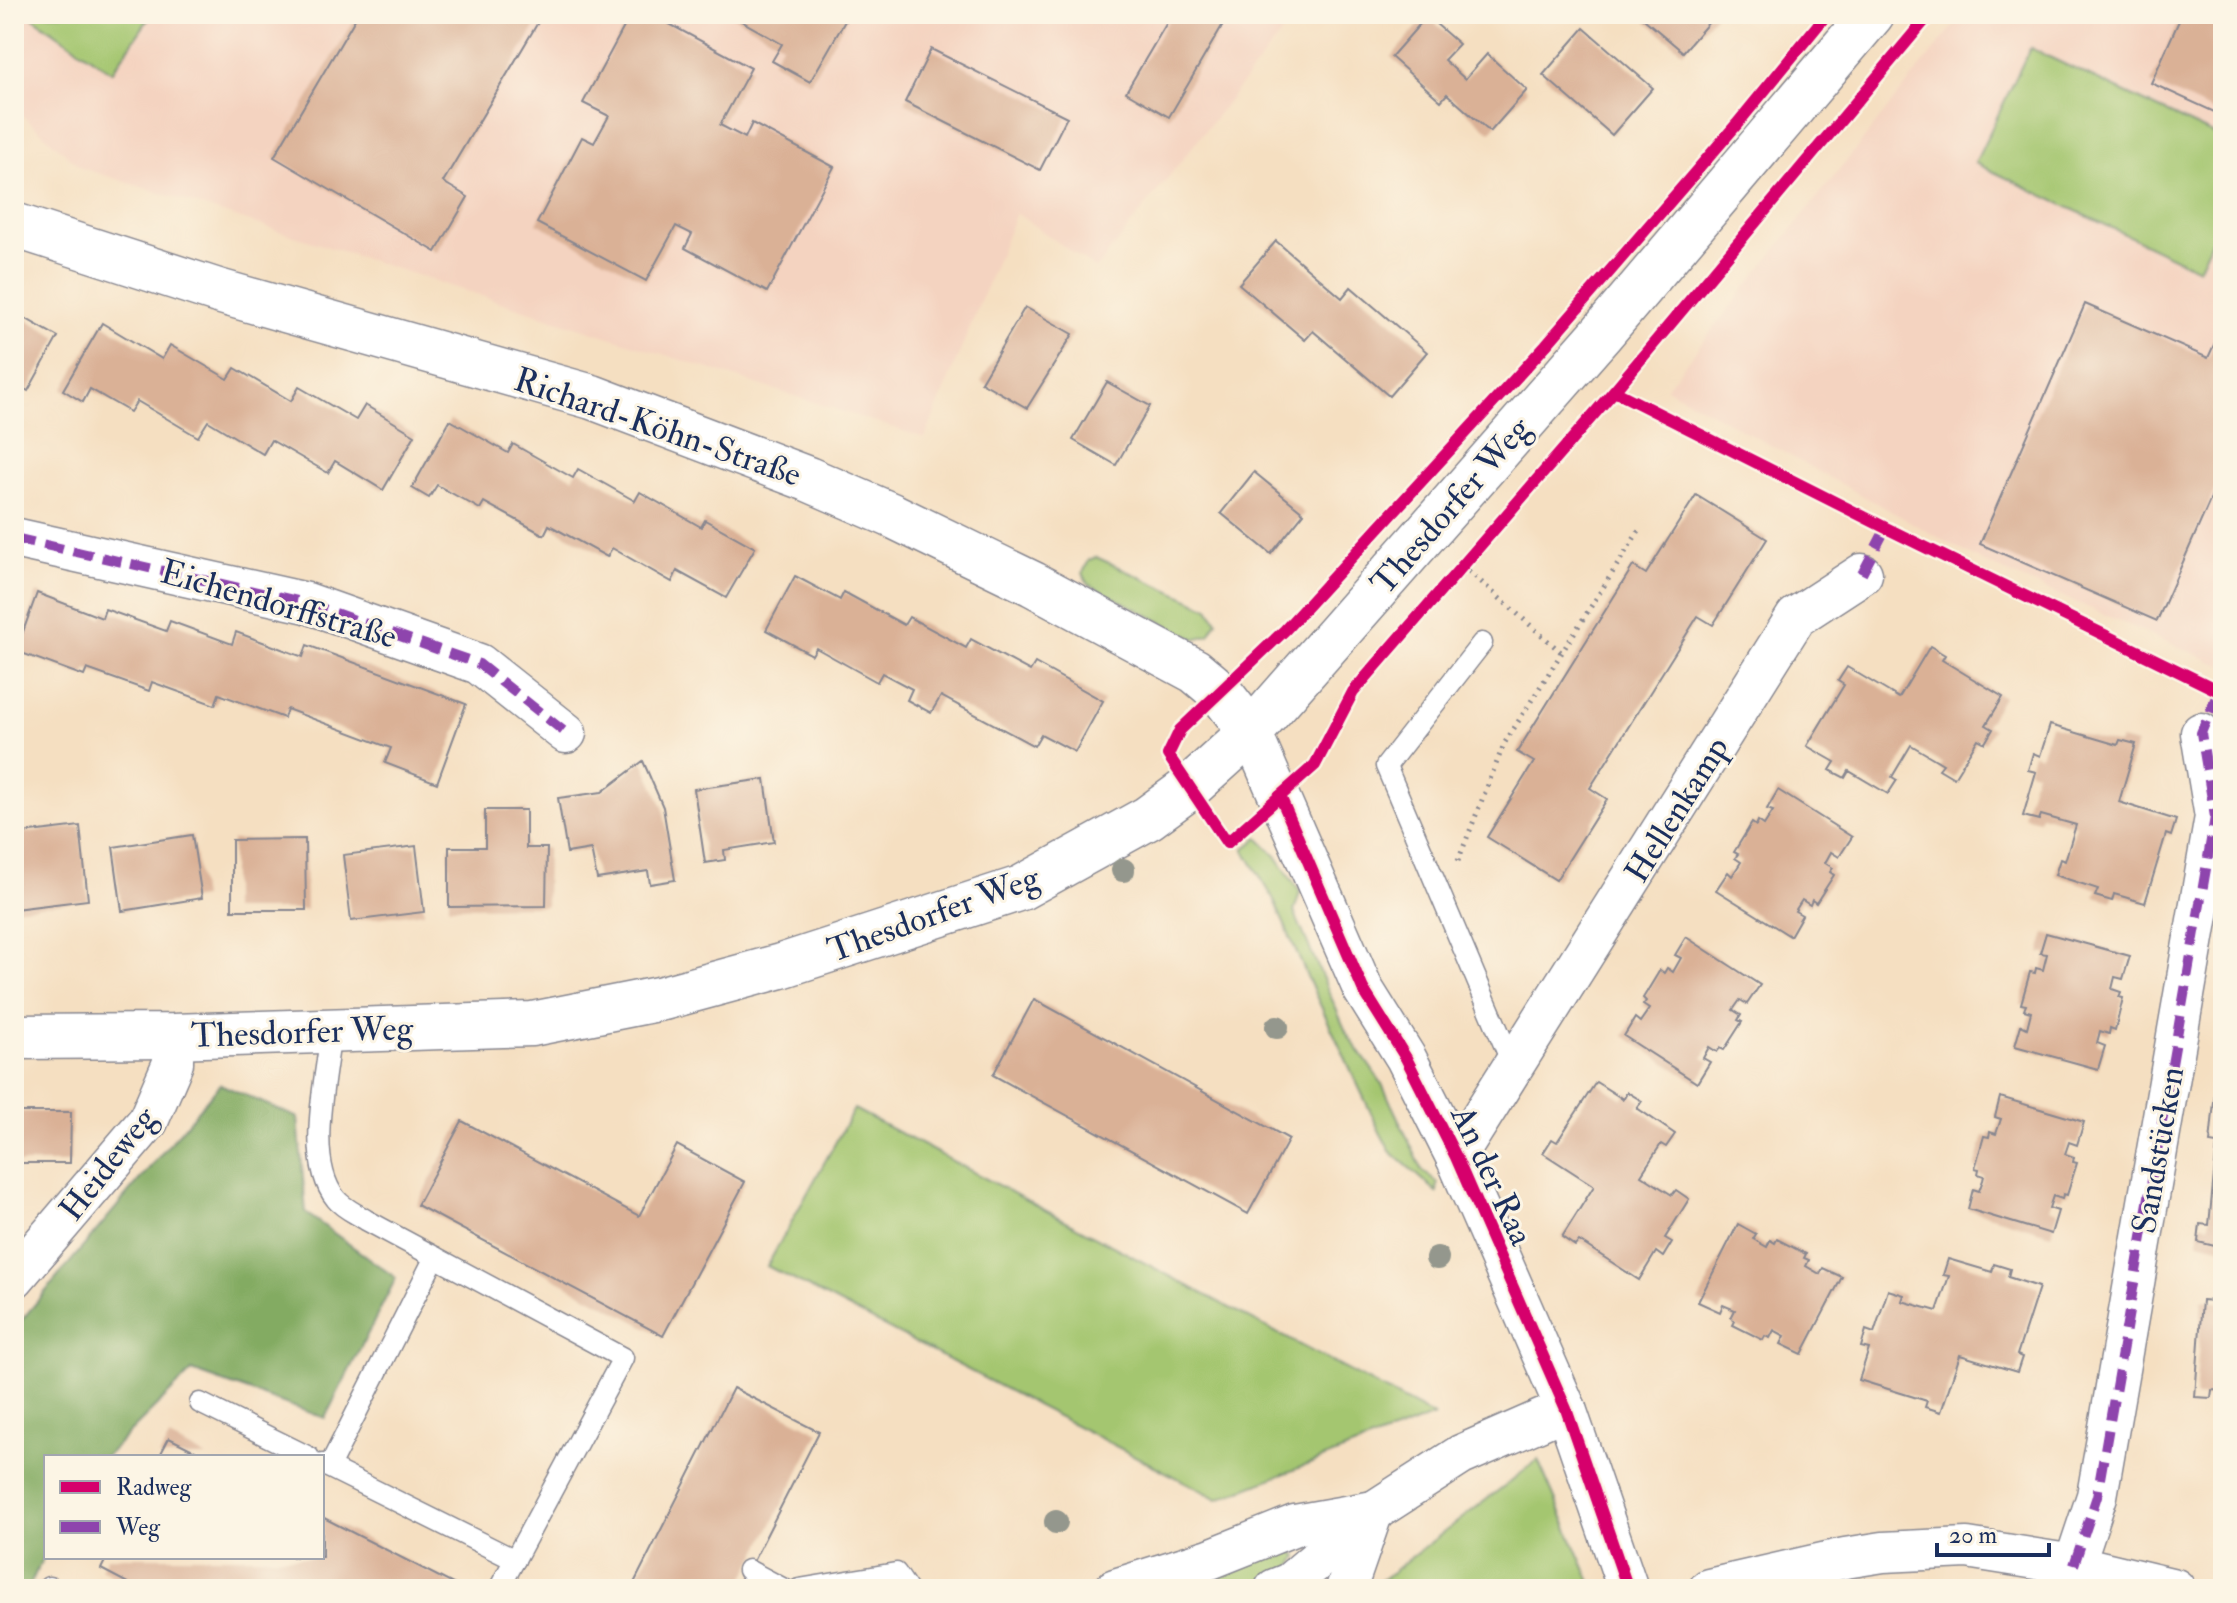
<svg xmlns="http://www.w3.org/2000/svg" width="2237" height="1603" viewBox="0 0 2237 1603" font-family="'IM FELL Double Pica',serif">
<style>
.built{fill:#f4d3c0}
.green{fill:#a4c670;stroke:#607a67;stroke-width:2}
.forest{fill:#83ab62;stroke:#4f6d60;stroke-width:2}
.building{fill:#dab196}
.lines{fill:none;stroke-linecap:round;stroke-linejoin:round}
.lane-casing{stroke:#888790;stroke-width:23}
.street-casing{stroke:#888790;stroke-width:43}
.secondary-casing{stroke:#888790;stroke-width:47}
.path{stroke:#888790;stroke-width:5;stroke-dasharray:2 6;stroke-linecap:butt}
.lane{stroke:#fff;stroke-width:20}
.street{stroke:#fff;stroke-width:40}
.secondary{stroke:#fff;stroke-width:44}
.quiet{stroke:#8e44ad;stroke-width:10;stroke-dasharray:20 10;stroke-linecap:butt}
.cycleway-casing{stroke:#fcf5e5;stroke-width:17}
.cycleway{stroke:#d6006c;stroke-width:12}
.tree{fill:#94978d}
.labels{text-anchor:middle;stroke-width:6;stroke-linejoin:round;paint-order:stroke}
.street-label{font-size:34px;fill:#1b2f5e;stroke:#fcf5e5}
</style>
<rect width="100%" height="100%" fill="#fcf5e5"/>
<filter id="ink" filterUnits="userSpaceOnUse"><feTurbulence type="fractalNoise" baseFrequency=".0125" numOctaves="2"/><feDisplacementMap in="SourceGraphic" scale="16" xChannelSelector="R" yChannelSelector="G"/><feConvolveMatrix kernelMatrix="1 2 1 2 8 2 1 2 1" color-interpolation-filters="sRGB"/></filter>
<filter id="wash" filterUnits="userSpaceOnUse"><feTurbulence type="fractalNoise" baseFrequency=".006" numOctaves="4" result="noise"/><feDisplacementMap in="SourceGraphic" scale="32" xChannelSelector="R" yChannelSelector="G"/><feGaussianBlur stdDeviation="1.8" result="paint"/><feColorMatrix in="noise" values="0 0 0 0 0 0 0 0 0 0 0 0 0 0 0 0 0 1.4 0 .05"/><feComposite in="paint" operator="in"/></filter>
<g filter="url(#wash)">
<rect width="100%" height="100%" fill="#f5dfc1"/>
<g class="built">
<polygon points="14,14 1297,14 1096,269 1016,213 925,438 82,168 14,108"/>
<polygon points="1963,14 2223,14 2223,666 1985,563 1666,388"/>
</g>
<g class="green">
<polygon points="28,14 152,14 112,72"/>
<polygon points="2030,48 2223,139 2223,215 2198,269 1975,163"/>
<polygon points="1096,557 1209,608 1217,621 1209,635 1195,639 1088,584 1083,573 1089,560"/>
<polygon points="1258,838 1276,856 1300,892 1294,912 1347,1034 1381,1082 1423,1171 1438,1183 1437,1192 1390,1151 1380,1132 1310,983 1273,898 1244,849"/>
<polygon points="854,1109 1434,1416 1218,1499 767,1266"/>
<polygon points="1538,1460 1594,1589 1370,1589"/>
<polygon points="1289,1546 1298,1557 1286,1576 1250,1589 1152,1589"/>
</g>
<polygon class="forest" points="220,1084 298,1118 306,1213 396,1278 325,1418 192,1371 105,1457 46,1457 46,1551 28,1589 14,1589 14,1329"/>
<g id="blocks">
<g class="building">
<polygon points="358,14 543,14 443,182 468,197 436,252 274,157"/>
<polygon points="631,14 651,14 751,68 720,125 745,138 752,123 834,167 767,292 685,248 692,234 676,226 646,281 537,223 582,137 594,143 609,116 583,103"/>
<polygon points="729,14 849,14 810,82 772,61 782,44"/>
<polygon points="1172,14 1229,14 1169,117 1126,92"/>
<polygon points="1638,14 1716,14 1683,52"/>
<polygon points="2182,14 2223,14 2223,116 2151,83"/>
<polygon points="1427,16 1459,44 1444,60 1465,79 1487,54 1527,90 1490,132 1447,94 1441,101 1391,57"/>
<polygon points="1584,28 1653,88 1612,135 1543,75"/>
<polygon points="931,49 1067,117 1040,170 905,102"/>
<polygon points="1276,241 1342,298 1351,287 1427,352 1389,396 1313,331 1305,340 1239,284"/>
<polygon points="2085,304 2208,358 2223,325 2223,471 2157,621 1980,544"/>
<polygon points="1025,307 1073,334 1027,408 981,382"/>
<polygon points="14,312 58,337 28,391 14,383"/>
<polygon points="102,323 162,359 170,345 228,379 235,368 291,401 299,387 356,420 365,405 415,435 383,490 335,461 328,473 271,440 263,454 208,421 198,437 137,401 130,412 90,389 83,402 63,390"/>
<polygon points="1107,382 1150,406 1116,465 1073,440"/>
<polygon points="450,420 508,453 513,444 573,478 578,469 635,501 640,492 701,527 705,520 755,548 726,598 677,571 672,582 612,548 607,557 549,525 544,535 484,502 480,509 437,485 429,498 412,488"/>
<polygon points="1254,472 1304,513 1271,554 1221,513"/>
<polygon points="1696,495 1767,539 1713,625 1698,616 1590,788 1607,799 1556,880 1487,837 1534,762 1517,752 1633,566 1646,574"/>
<polygon points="795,576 840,600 844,592 904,625 909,617 966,648 971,639 1030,671 1035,663 1103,701 1075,752 1041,734 1034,746 941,696 931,713 907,700 912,689 882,673 877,682 816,648 812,655 766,630"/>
<polygon points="37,593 102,618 105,609 166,631 170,621 232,644 236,632 303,657 307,645 466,704 437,783 385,763 391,748 287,709 284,718 219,694 215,705 152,682 149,691 87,669 84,676 16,651"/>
<polygon points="1930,646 1945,655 1942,660 2003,697 1986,725 1993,729 1985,743 1978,739 1954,778 1939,769 1943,764 1911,745 1892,777 1897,780 1888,794 1849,771 1845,778 1830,770 1835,762 1807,746 1844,685 1838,681 1847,667 1899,698"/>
<polygon points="2050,725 2118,745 2120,740 2136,744 2119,802 2176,820 2171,836 2166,834 2145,903 2114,894 2112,901 2095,896 2098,889 2055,875 2060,859 2065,861 2076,825 2041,815 2039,820 2023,816 2036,772 2028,770 2033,753 2040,756"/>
<polygon points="643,761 663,807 675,880 650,884 648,871 597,879 591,849 567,853 558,798 602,792"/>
<polygon points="765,779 774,842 724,850 725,860 705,863 694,789"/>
<polygon points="1778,790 1852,837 1839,857 1831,852 1825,863 1833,868 1830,872 1834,875 1816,903 1812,900 1810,905 1802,900 1795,911 1802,915 1790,936 1716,890 1728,872 1732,876 1741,862 1735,858 1738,854 1734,852 1752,823 1756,826 1758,821 1764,825 1773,811 1767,809"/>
<polygon points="485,810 526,810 526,848 547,848 546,906 449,907 449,847 485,847"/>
<polygon points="80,826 88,900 14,909 14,834"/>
<polygon points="192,835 202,898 122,911 113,847"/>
<polygon points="305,839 306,910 232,910 232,840"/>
<polygon points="416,846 424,912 351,921 343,855"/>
<polygon points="2046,933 2130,956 2123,979 2115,977 2112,989 2121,992 2119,997 2123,998 2115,1030 2110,1028 2109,1034 2100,1031 2097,1043 2105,1046 2098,1069 2015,1046 2021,1025 2027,1028 2031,1012 2024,1010 2026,1005 2021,1004 2030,972 2035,973 2036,968 2043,970 2047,954 2040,953"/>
<polygon points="1686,937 1760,985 1747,1004 1740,1000 1733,1010 1741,1015 1738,1020 1742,1022 1724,1050 1720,1048 1717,1052 1709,1047 1703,1058 1710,1062 1697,1083 1624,1036 1635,1018 1640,1022 1649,1009 1643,1005 1646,1001 1643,998 1660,970 1664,973 1667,968 1673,972 1681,958 1675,955"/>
<polygon points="1034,999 1289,1139 1248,1214 993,1075"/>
<polygon points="2218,1061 2223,1061 2223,1248 2198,1242 2200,1224 2209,1225 2217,1144 2210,1143"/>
<polygon points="1596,1082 1623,1099 1627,1092 1642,1101 1637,1108 1675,1134 1666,1147 1661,1144 1641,1175 1672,1195 1676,1190 1689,1199 1665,1238 1672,1242 1663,1257 1656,1252 1639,1280 1579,1241 1575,1246 1562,1237 1594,1186 1543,1153 1552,1139 1557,1142"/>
<polygon points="2000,1097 2084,1122 2077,1145 2069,1142 2065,1154 2074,1157 2073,1162 2077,1163 2067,1195 2063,1194 2062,1199 2053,1196 2049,1208 2058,1211 2051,1234 1968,1209 1973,1189 1979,1191 1983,1180 1984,1176 1978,1174 1979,1169 1975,1168 1984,1136 1989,1137 1990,1132 1996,1134 2001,1119 1995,1117"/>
<polygon points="14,1112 71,1112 70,1163 14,1163"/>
<polygon points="462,1121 639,1216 677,1145 745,1182 663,1336 417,1205"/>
<polygon points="1738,1224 1756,1234 1753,1239 1767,1247 1770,1240 1775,1243 1777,1239 1806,1254 1804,1258 1809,1260 1806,1266 1820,1274 1823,1268 1842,1277 1802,1354 1781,1344 1785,1336 1774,1330 1770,1338 1765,1336 1763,1340 1733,1325 1735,1321 1731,1318 1735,1310 1723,1305 1720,1312 1698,1302"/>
<polygon points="1948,1259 1992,1272 1994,1264 2010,1269 2008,1277 2039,1287 2017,1355 2022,1357 2017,1372 1960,1355 1941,1412 1925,1407 1927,1401 1859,1380 1869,1349 1861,1347 1866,1330 1874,1333 1888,1290 1904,1295 1902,1301 1937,1311 1949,1276 1943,1275"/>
<polygon points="2202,1300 2223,1302 2223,1391 2212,1390 2211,1398 2195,1397"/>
<polygon points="733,1388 819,1432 739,1589 631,1589"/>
<polygon points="169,1438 207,1457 159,1457"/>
<polygon points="322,1517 457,1586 456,1589 139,1589 101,1569 107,1557 322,1557"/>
</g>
</g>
</g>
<g filter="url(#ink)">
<use href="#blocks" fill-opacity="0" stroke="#888790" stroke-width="2"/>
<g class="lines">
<g class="lane-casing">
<g id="lane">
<polyline points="1482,643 1386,766 1514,1068"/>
<path d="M331,1029C327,1076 304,1160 336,1199C343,1208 357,1214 366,1220L623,1358L499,1589"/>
<polyline points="200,1403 309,1457"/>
<polyline points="322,1464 515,1560"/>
<polyline points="329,1467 435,1257"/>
<polyline points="748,1570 784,1589"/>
<polyline points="49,1587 54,1589"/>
<polyline points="799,1589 896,1573 907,1589"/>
</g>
</g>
<g class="street-casing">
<g id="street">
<polyline points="14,538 307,603 479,664 566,733"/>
<polyline points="1251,732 1363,989 1406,1058 1456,1157 1566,1409 1628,1589"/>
<polyline points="1456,1157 1796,617 1862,574"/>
<polyline points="14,1278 148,1121 173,1063 173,1036"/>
<polyline points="2074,1565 2097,1496 2215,817 2201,733"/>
<polyline points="1115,1589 1210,1559 1295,1525 1374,1511"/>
<polyline points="1275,1589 1290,1583 1374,1511 1461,1455 1566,1409"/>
<polyline points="1346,1589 1372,1514"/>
<polyline points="1709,1589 1845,1558 1883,1552 1967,1548 2074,1565 2175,1589"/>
</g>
</g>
<g class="secondary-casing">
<g id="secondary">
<polyline points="14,225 218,291 592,397 808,479 891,515 1033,584 1195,671 1220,692 1251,732"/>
<polyline points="14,1037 173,1036 532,1024 663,998 781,966 1021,888 1148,818 1189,788 1251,732 1602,333 1872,14"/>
</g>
</g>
<g class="path">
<polyline points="1463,566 1562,653"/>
<polyline points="1458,861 1504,744 1640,529"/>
</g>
<use href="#lane" class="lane"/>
<use href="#street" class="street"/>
<use href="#secondary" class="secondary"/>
<g class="quiet">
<polyline points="14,538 307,603 479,664 566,733"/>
<polyline points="1862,574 1886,528"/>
<polyline points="2074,1565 2097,1496 2215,817 2201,733 2218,692"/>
</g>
<g class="cycleway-casing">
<g id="cycleway">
<polyline points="1827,14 1737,124 1546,345 1285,630 1180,730 1168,755 1227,843 1315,765 1353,692 1614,391 1930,14"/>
<polyline points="1614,391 1886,528 2223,693"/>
<polyline points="1280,796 1363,989 1406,1058 1456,1157 1566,1409 1628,1589"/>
</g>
</g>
<use href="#cycleway" class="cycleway"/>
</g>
<g class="tree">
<circle cx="1123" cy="870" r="12"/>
<circle cx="1277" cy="1027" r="12"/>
<circle cx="1437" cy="1258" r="12"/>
<circle cx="1056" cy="1522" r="12"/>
</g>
</g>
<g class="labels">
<g class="street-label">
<text transform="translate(658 426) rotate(19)" y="12">Richard-Köhn-Straße</text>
<text transform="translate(1450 505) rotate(-49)" y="12">Thesdorfer Weg</text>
<text transform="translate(279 603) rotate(16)" y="12">Eichendorffstraße</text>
<text transform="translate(1676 809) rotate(-58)" y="12">Hellenkamp</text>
<text transform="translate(933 913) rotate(-20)" y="12">Thesdorfer Weg</text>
<text transform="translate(302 1031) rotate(-2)" y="12">Thesdorfer Weg</text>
<text transform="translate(2157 1150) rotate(-80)" y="12">Sandstücken</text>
<text transform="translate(107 1163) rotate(-52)" y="12">Heideweg</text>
<text transform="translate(1493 1175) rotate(65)" y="12">An der Raa</text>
</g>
</g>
<rect width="2237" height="1603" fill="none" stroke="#fcf5e5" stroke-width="48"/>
<rect x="44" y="1455" width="280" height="104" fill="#fcf5e5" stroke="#a2a6af" stroke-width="2"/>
<rect x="60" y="1481" width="40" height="12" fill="#d6006c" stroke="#a2a6af" stroke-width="2"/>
<text x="116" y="1495" font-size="24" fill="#1b2f5e">Radweg</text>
<rect x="60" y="1521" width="40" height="12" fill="#8e44ad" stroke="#a2a6af" stroke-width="2"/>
<text x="116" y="1535" font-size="24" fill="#1b2f5e">Weg</text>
<path d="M1937 1543v12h112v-12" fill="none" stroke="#1b2f5e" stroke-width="4"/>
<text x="1949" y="1543" font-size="24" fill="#1b2f5e" stroke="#fcf5e5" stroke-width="6" paint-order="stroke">20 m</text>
</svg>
